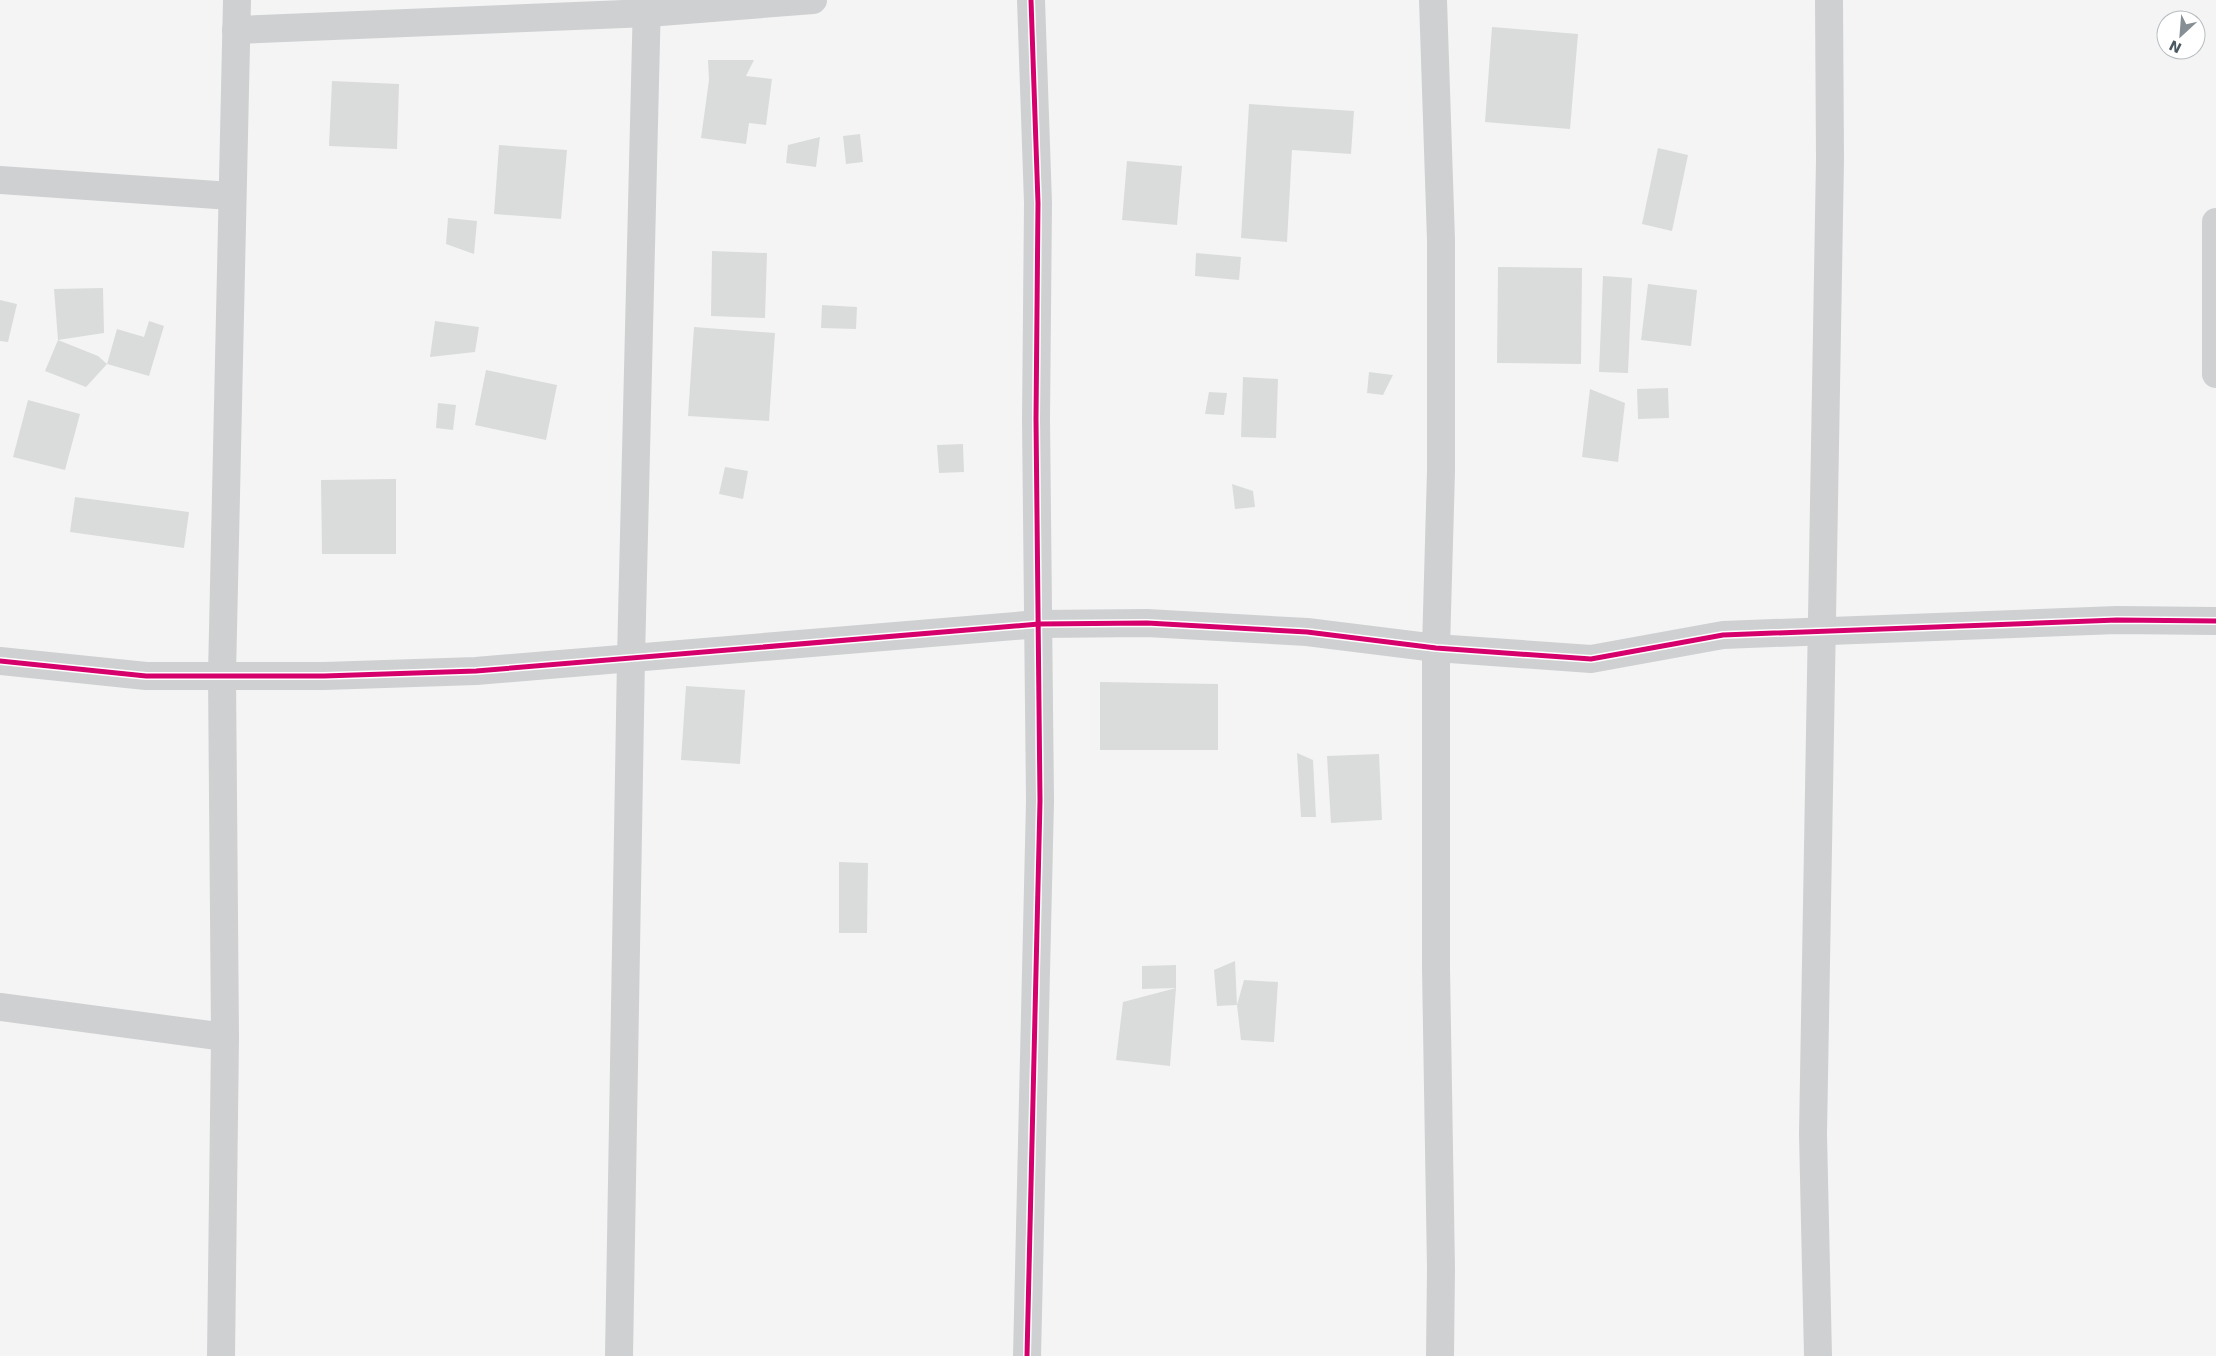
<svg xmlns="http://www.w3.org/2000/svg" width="2216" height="1356" viewBox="0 0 2216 1356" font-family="'DejaVu Sans',sans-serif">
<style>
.building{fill:#dadcdc}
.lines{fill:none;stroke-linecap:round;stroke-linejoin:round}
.minor{stroke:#ced0d2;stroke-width:28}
.cycleway-casing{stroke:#fff;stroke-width:8}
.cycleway{stroke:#d6006c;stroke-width:5}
</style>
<rect width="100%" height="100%" fill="#f4f4f4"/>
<g class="building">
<polygon points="1492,27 1578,34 1570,129 1485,122"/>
<polygon points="708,60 754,60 746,76 772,79 766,125 749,123 746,144 701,138 709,80"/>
<polygon points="332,81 399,84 397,149 329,146"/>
<polygon points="1249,104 1354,111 1351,154 1292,150 1287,242 1241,238"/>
<polygon points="860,134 863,162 846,164 843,136"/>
<polygon points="820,137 816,167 786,163 788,145"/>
<polygon points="499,145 567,150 561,219 494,214"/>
<polygon points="1658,148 1688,155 1672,231 1642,224"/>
<polygon points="1127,161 1182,166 1177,225 1122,220"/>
<polygon points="448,218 477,221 474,254 446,244"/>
<polygon points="712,251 767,253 765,318 711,316"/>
<polygon points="1196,253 1241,257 1239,280 1195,276"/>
<polygon points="1498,267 1582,268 1581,364 1497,363"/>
<polygon points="1603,276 1632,278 1628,373 1599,372"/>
<polygon points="1648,284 1697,290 1691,346 1641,340"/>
<polygon points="103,288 104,333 58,340 54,289"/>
<polygon points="0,300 17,304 8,342 0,341"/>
<polygon points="822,305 857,307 856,329 821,328"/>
<polygon points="149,321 164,326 149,376 107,364 117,329 144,337"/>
<polygon points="435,321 479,327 475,352 430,357"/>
<polygon points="694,327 775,333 769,421 688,416"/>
<polygon points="58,340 98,356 107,364 86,387 45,371"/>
<polygon points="486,370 557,385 546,440 475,425"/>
<polygon points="1369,372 1393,375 1383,395 1367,393"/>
<polygon points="1243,377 1278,379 1276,438 1241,437"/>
<polygon points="1668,388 1669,418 1638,419 1637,389"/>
<polygon points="1590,389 1625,403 1618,462 1582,457"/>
<polygon points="1209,392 1227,393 1224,415 1205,414"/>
<polygon points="28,400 80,414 65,470 13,457"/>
<polygon points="438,403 456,405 453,430 436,428"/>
<polygon points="963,444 964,472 939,473 937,445"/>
<polygon points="725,467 748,471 743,499 719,494"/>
<polygon points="396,479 396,554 322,554 321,480"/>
<polygon points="1232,484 1253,491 1255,507 1235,509"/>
<polygon points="75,497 189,512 184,548 70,532"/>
<polygon points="1100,682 1218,684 1218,750 1100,750"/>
<polygon points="686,686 745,690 740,764 681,760"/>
<polygon points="1297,753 1313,760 1316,817 1301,817"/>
<polygon points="1379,754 1382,820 1331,823 1327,756"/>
<polygon points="839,862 868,863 867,933 839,933"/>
<polygon points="1235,961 1237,1005 1217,1006 1214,970"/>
<polygon points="1176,965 1176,988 1142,989 1142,966"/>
<polygon points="1244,980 1278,982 1274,1042 1241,1040 1237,1005"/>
<polygon points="1176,988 1170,1066 1116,1060 1123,1002"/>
</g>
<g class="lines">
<g class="minor">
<polyline points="1433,0 1441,240 1441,471 1436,648 1436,968 1441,1269 1440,1356"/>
<polyline points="236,30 648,13 813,0"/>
<polyline points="0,180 231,196"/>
<polyline points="2216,222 2216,374"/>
<polyline points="0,661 146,676 324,676 476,671 1039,624 1147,623 1307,632 1436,648 1591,659 1723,635 2117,620 2216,621"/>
<polyline points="0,1007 225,1037"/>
<polyline points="221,1356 225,1037 222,675 237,0"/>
<polyline points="619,1356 631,658 647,0"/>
<polyline points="1027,1356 1040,801 1036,419 1038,203 1031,0"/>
<polyline points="1818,1356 1813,1134 1830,159 1829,0"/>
</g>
<g class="cycleway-casing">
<g id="cycleway">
<polyline points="0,661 146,676 324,676 476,671 1039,624 1147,623 1307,632 1436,648 1591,659 1723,635 2117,620 2216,621"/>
<polyline points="1027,1356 1040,801 1036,419 1038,203 1031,0"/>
</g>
</g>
<use href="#cycleway" class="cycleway"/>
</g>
<g transform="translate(2181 35) rotate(206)"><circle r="24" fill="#ffffff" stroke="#b7bcc0"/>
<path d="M0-4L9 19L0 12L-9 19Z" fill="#868f94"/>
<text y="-8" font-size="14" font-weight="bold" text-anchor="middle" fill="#4a5861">N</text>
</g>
</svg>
